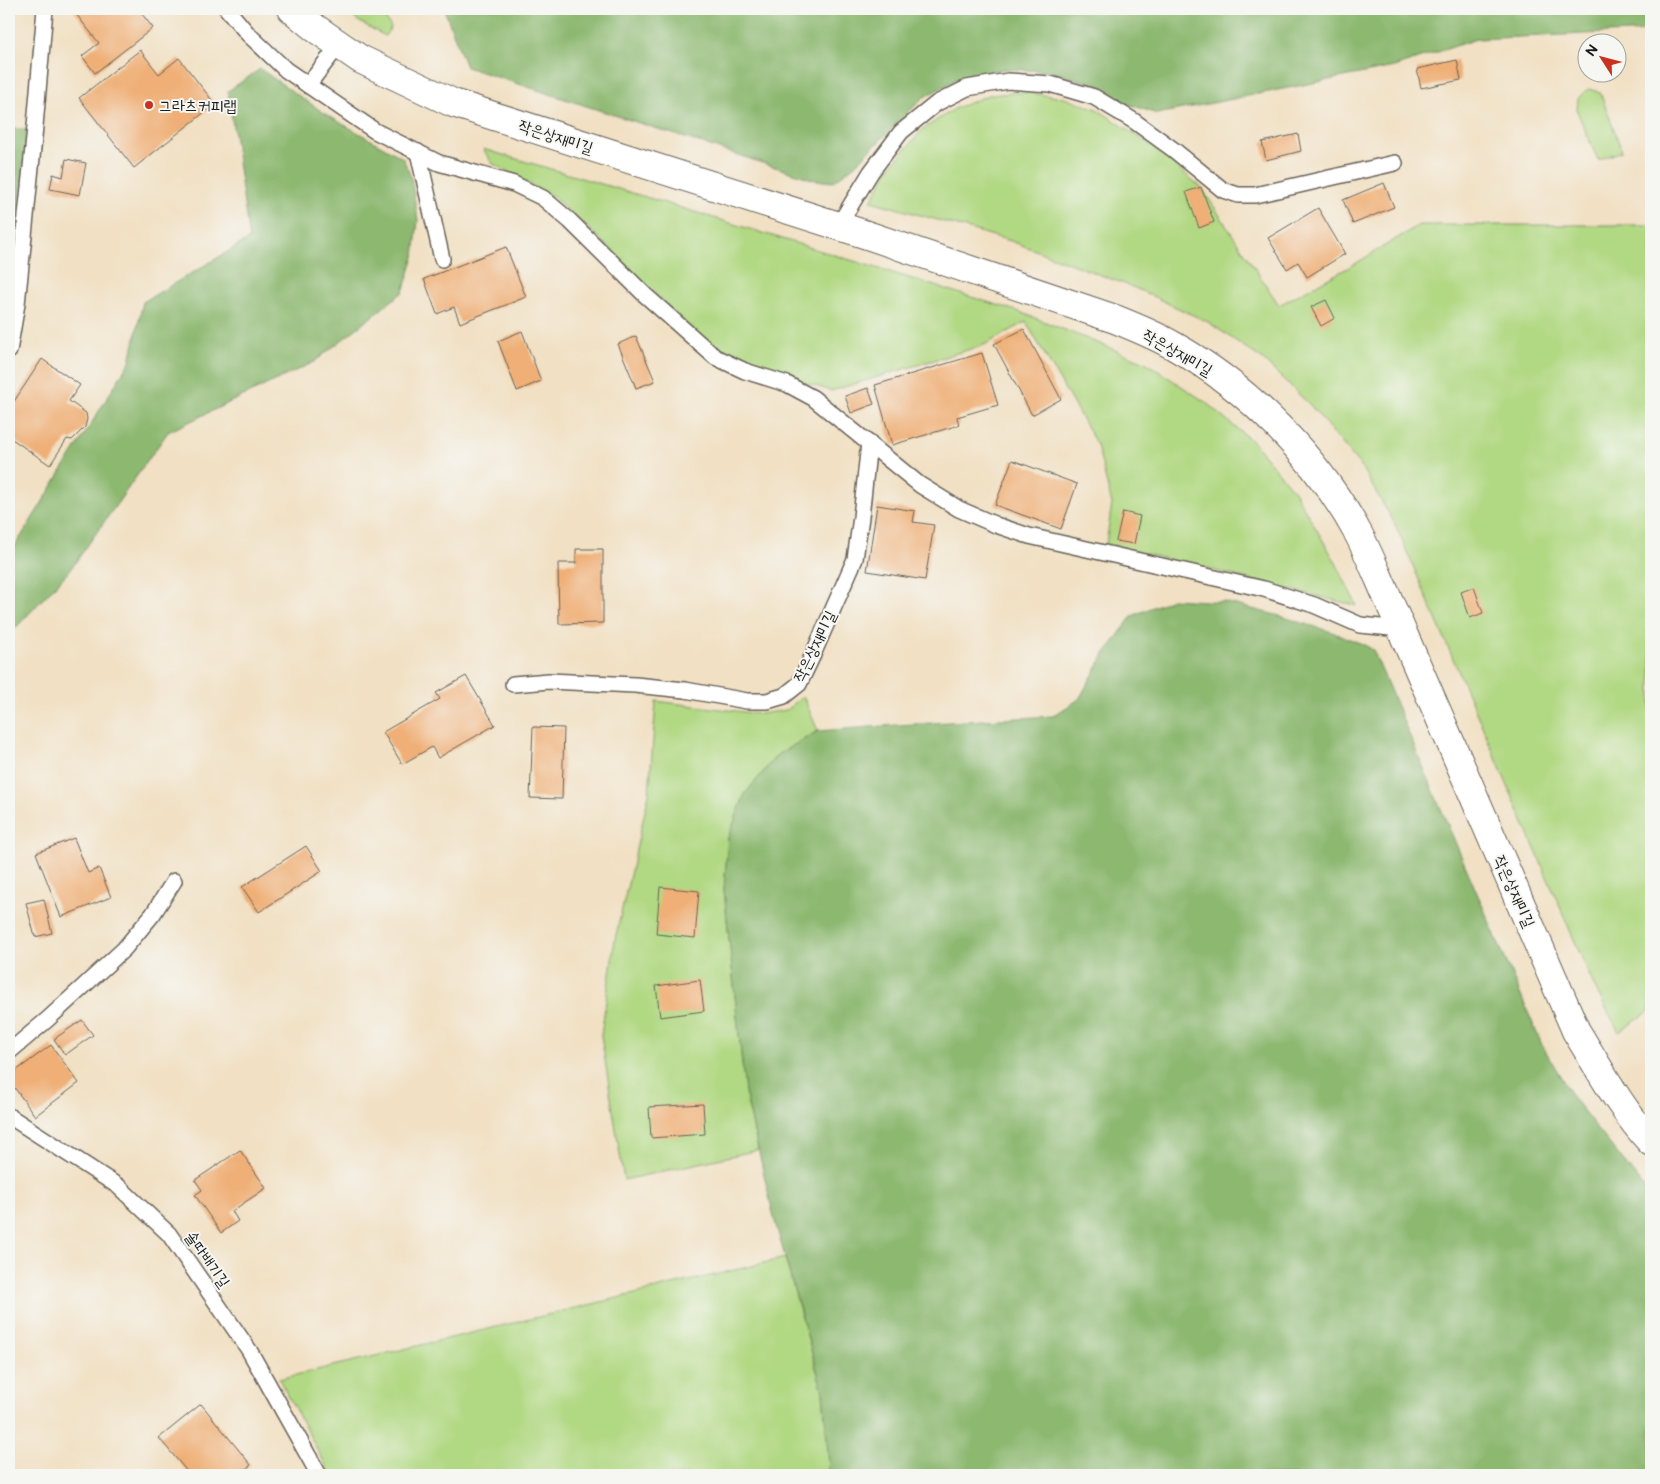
<svg xmlns="http://www.w3.org/2000/svg" width="1660" height="1484" viewBox="0 0 1660 1484" font-family="'Balsamiq Sans','Poor Story',sans-serif">
<style>
.green{fill:#b1d882;stroke:#667a4f}
.forest{fill:#8cb870;stroke:#546a46}
.building{fill:#efaf76}
.lines{fill:none;stroke-linecap:round;stroke-linejoin:round}
.service-casing{stroke:#676156;stroke-width:18}
.tertiary-casing{stroke:#676156;stroke-width:30}
.service{stroke:#fff;stroke-width:15}
.tertiary{stroke:#fff;stroke-width:28}
.poi-dot{fill:#c8321e;stroke:#f6f6f2;stroke-width:2}
.labels{text-anchor:middle;stroke-width:4;stroke-linejoin:round;paint-order:stroke}
.poi-label{font-size:16px;fill:#1c1c1c;stroke:#f6f6f2;text-anchor:start}
.street-label{font-size:16px;fill:#1c1c1c;stroke:#f6f6f2}
</style>
<rect width="100%" height="100%" fill="#f6f6f2"/>
<filter id="ink" filterUnits="userSpaceOnUse"><feTurbulence type="fractalNoise" baseFrequency=".02" numOctaves="2"/><feDisplacementMap in="SourceGraphic" scale="10" xChannelSelector="R" yChannelSelector="G"/><feConvolveMatrix kernelMatrix="1 2 1 2 8 2 1 2 1" color-interpolation-filters="sRGB"/></filter>
<filter id="wash" filterUnits="userSpaceOnUse"><feTurbulence type="fractalNoise" baseFrequency=".0096" numOctaves="4" result="noise"/><feDisplacementMap in="SourceGraphic" scale="20" xChannelSelector="R" yChannelSelector="G"/><feGaussianBlur stdDeviation="1.12" result="paint"/><feColorMatrix in="noise" values="0 0 0 0 0 0 0 0 0 0 0 0 0 0 0 0 0 1.4 0 .05"/><feComposite in="paint" operator="in"/></filter>
<g filter="url(#wash)">
<rect width="100%" height="100%" fill="#f1e0c3"/>
<g class="green">
<polygon points="343,9 379,9 391,27 385,36 358,21"/>
<polygon points="1588,89 1600,92 1622,151 1598,160 1577,111 1578,98"/>
<polygon points="1024,92 1064,98 1097,109 1145,141 1201,187 1279,305 1355,264 1419,225 1651,225 1651,1010 1619,1032 1594,986 1395,524 1360,465 1310,405 1262,359 1208,322 1135,288 1011,241 871,201 890,167 923,129 956,108 989,95"/>
<polygon points="483,149 649,198 1020,312 1145,362 1204,401 1253,442 1294,491 1335,561 1357,606 1106,544 1112,504 1097,445 1026,322 984,345 831,391 771,372 737,360 714,348 690,328 595,234 553,197 493,164"/>
<polygon points="803,696 818,731 777,755 745,794 728,838 724,890 745,1092 758,1150 624,1180 601,1035 615,939 649,794 656,701 760,714 786,710"/>
<polygon points="785,1258 823,1392 829,1464 826,1475 331,1475 279,1379"/>
</g>
<g class="forest">
<polygon points="444,9 1651,9 1651,31 1476,39 1394,67 1157,114 1126,103 1095,84 1046,71 1006,69 965,75 924,97 855,165 833,182 815,180 466,67"/>
<polygon points="260,69 327,115 403,158 411,177 418,220 414,257 403,292 314,362 168,432 70,570 9,635 9,556 130,361 143,302 249,239 228,91"/>
<polygon points="9,129 27,129 9,315"/>
<polygon points="1172,599 1224,602 1280,616 1332,632 1365,645 1373,650 1542,1045 1573,1098 1644,1187 1651,1193 1651,1475 826,1475 829,1464 823,1392 774,1218 745,1092 724,890 728,838 745,794 777,755 818,731 897,725 1053,716 1079,699 1103,657 1132,616"/>
</g>
<g id="blocks">
<g class="building">
<polygon points="72,9 138,9 153,28 95,73 82,56 99,43"/>
<polygon points="140,50 159,74 179,58 215,104 134,168 79,98"/>
<polygon points="1457,60 1461,80 1421,88 1417,69"/>
<polygon points="1298,134 1301,151 1266,160 1262,142"/>
<polygon points="66,159 86,163 80,195 50,189 53,174 63,177"/>
<polygon points="1384,183 1394,207 1353,224 1343,200"/>
<polygon points="1201,187 1214,222 1199,228 1186,192"/>
<polygon points="1318,208 1345,254 1307,277 1298,262 1287,269 1268,238"/>
<polygon points="506,247 526,297 460,323 454,307 437,314 424,279"/>
<polygon points="1326,300 1335,318 1321,326 1311,307"/>
<polygon points="1024,329 1061,399 1032,415 994,344"/>
<polygon points="522,331 541,381 517,391 498,341"/>
<polygon points="636,336 655,381 636,388 618,344"/>
<polygon points="982,353 998,405 957,417 959,425 892,445 875,385"/>
<polygon points="42,359 80,385 69,401 86,413 87,419 85,427 72,440 67,439 50,465 9,437 9,409"/>
<polygon points="868,388 874,404 851,413 845,396"/>
<polygon points="1012,460 1077,484 1061,529 995,505"/>
<polygon points="877,505 915,511 913,522 934,525 925,580 867,571"/>
<polygon points="1123,512 1140,516 1134,544 1116,541"/>
<polygon points="576,549 603,549 603,623 559,624 558,563 576,563"/>
<polygon points="1474,587 1483,613 1470,618 1461,592"/>
<polygon points="466,676 495,725 438,758 432,747 402,764 383,732 440,699 436,693"/>
<polygon points="533,727 564,728 562,799 530,798"/>
<polygon points="74,838 88,873 99,868 111,897 61,917 36,853"/>
<polygon points="306,846 322,871 259,912 242,887"/>
<polygon points="660,887 699,891 695,938 656,934"/>
<polygon points="44,899 52,933 35,937 26,903"/>
<polygon points="700,980 704,1011 660,1017 656,986"/>
<polygon points="82,1020 93,1035 65,1055 54,1039"/>
<polygon points="51,1045 79,1083 35,1116 9,1080 9,1076"/>
<polygon points="703,1104 705,1134 651,1138 649,1107"/>
<polygon points="240,1150 266,1188 232,1211 238,1221 221,1233 195,1195 202,1190 195,1180"/>
<polygon points="201,1404 251,1465 238,1475 190,1475 159,1438"/>
</g>
</g>
</g>
<g filter="url(#ink)">
<use href="#blocks" fill-opacity="0" stroke="#676156" stroke-width="1"/>
<g class="lines">
<g class="service-casing">
<g id="service">
<polyline points="227,9 248,34 286,70 375,131 439,163 514,184 543,198 570,221 645,295 715,357 745,371 787,384 813,398 920,485 959,509 996,525 1029,536 1264,589 1314,605 1360,625 1401,629"/>
<polyline points="308,85 339,45"/>
<polyline points="418,152 442,259"/>
<polyline points="838,226 871,172 901,132 937,103 967,88 1008,81 1050,84 1094,97 1134,121 1174,150 1223,190 1238,195 1255,195 1395,163"/>
<polyline points="9,351 17,304 34,138 45,9"/>
<polyline points="513,684 549,681 635,685 685,690 747,701 767,701 784,696 799,684 811,659 855,559 861,517 869,443"/>
<polyline points="9,1052 48,1019 124,949 153,914 174,881"/>
<polyline points="9,1116 118,1186 169,1234 249,1350 319,1475"/>
</g>
</g>
<g class="tertiary-casing">
<path id="tertiary" d="M292,9L315,28L360,59L453,103L864,234L1115,319C1135,327 1155,335 1174,346C1249,388 1318,459 1359,535C1370,556 1379,579 1389,601L1576,1031C1599,1068 1622,1111 1651,1142"/>
</g>
<use href="#service" class="service"/>
<use href="#tertiary" class="tertiary"/>
</g>
</g>
<circle class="poi-dot" cx="149" cy="105" r="5"/>
<g class="labels">
<g class="poi-label">
<text x="159" y="111">그라츠커피랩</text>
</g>
<g class="street-label">
<text transform="translate(556 136) rotate(18)" y="6">작은상재미길</text>
<text transform="translate(1178 352) rotate(30)" y="6">작은상재미길</text>
<text transform="translate(814 646) rotate(-64)" y="6">작은상재미길</text>
<text transform="translate(1515 891) rotate(66)" y="6">작은상재미길</text>
<text transform="translate(208 1259) rotate(55)" y="6">솔따배기길</text>
</g>
</g>
<rect width="1660" height="1484" fill="none" stroke="#f6f6f2" stroke-width="30"/>
<g transform="translate(1602 58) rotate(306)"><circle r="24" fill="#f6f6f2" stroke="#9f9f9c"/>
<path d="M0-4L9 19L0 12L-9 19Z" fill="#c8321e"/>
<text y="-8" font-size="14" font-weight="bold" text-anchor="middle" fill="#1c1c1c">N</text>
</g>
</svg>
